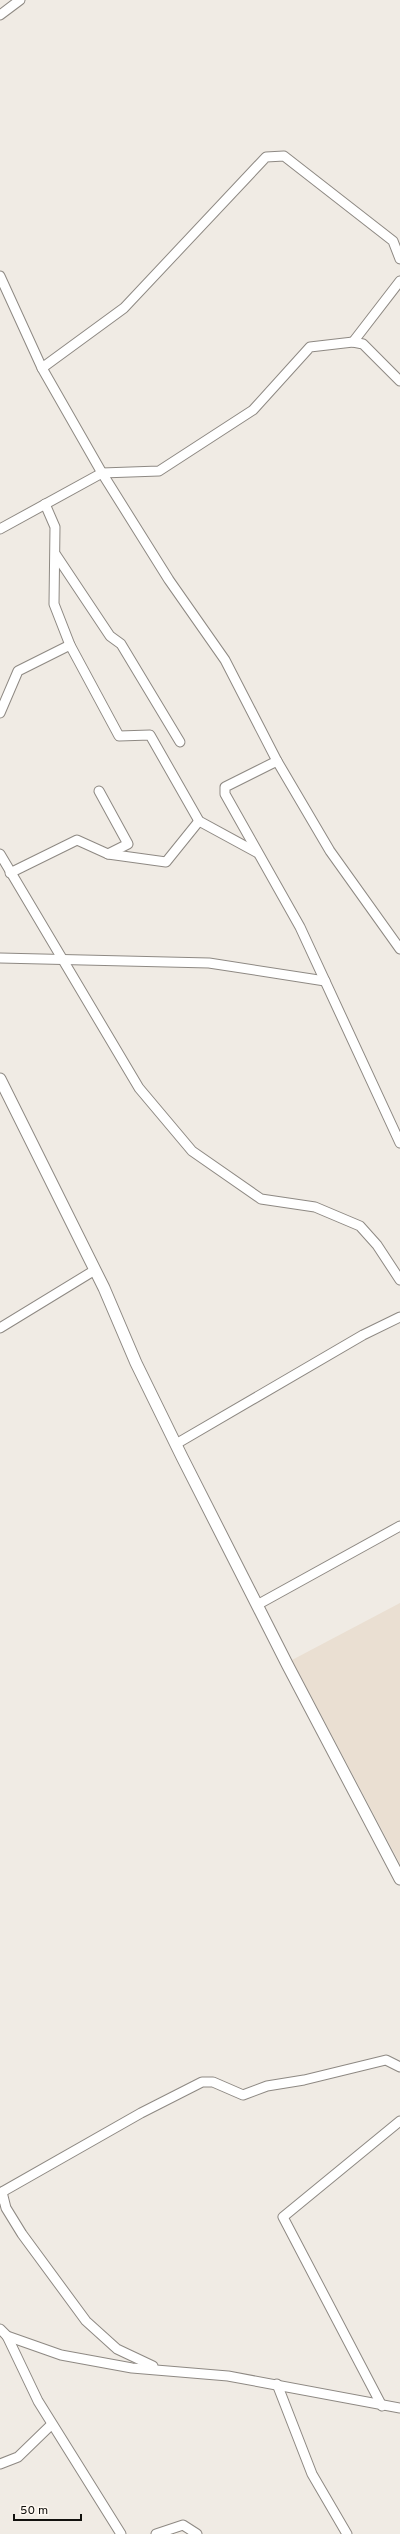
<svg xmlns="http://www.w3.org/2000/svg" width="400" height="2534" viewBox="0 0 400 2534" font-family="Overpass,sans-serif">
<style>
.built{fill:#eadfd2}
.lines{fill:none;stroke-linecap:round;stroke-linejoin:round}
.minor-casing{stroke:#8e8983;stroke-width:11}
.tertiary-casing{stroke:#8e8983;stroke-width:13}
.minor{stroke:#fff;stroke-width:9}
.tertiary{stroke:#fff;stroke-width:11}
</style>
<rect width="100%" height="100%" fill="#f0ebe4"/>
<polygon class="built" points="400,1603 400,1864 292,1660"/>
<g class="lines">
<g class="minor-casing">
<g id="minor">
<polyline points="0,15 20,0"/>
<polyline points="0,276 42,368 102,473 169,580 225,660 277,761 330,851 400,949"/>
<polyline points="353,342 400,281"/>
<polyline points="42,368 124,308 266,157 284,156 393,241 400,259"/>
<polyline points="45,504 55,527 54,604 70,645 119,736 150,735 199,821 256,852"/>
<polyline points="0,529 102,473 159,471 253,410 310,347 353,342 363,344 400,381"/>
<polyline points="56,555 110,636 121,644 180,742"/>
<polyline points="0,713 18,671 70,645"/>
<polyline points="277,761 225,787 225,794 300,927 400,1143"/>
<polyline points="0,854 139,1088 192,1151 261,1199 315,1207 360,1226 377,1245 400,1280"/>
<polyline points="108,854 166,862 199,821"/>
<polyline points="10,873 77,840 108,854 128,844 99,791"/>
<polyline points="0,958 209,963 325,981"/>
<polyline points="0,1328 95,1270"/>
<polyline points="176,1444 363,1335 400,1317"/>
<polyline points="257,1605 400,1526"/>
<polyline points="2,2192 6,2208 22,2234 86,2321 117,2349 153,2366"/>
<polyline points="0,2199 2,2192 141,2113 202,2082 213,2082 243,2095 267,2086 304,2080 386,2060 400,2067"/>
<polyline points="0,2329 7,2336 61,2355 132,2368 228,2376 400,2408"/>
<polyline points="7,2336 38,2401 121,2534"/>
<polyline points="277,2384 312,2474 347,2534"/>
<polyline points="382,2406 283,2217 400,2121"/>
<polyline points="0,2464 18,2457 51,2425"/>
<polyline points="156,2534 183,2525 197,2534"/>
</g>
</g>
<g class="tertiary-casing">
<polyline id="tertiary" points="0,1079 104,1288 136,1363 182,1457 287,1664 400,1879"/>
</g>
<use href="#minor" class="minor"/>
<use href="#tertiary" class="tertiary"/>
</g>
<path d="M14 2514v6h67v-6" fill="none" stroke="#12110e" stroke-width="2"/>
<text x="20" y="2514" font-size="12" fill="#12110e" stroke="#fef8f1" stroke-width="3" paint-order="stroke">50 m</text>
</svg>
